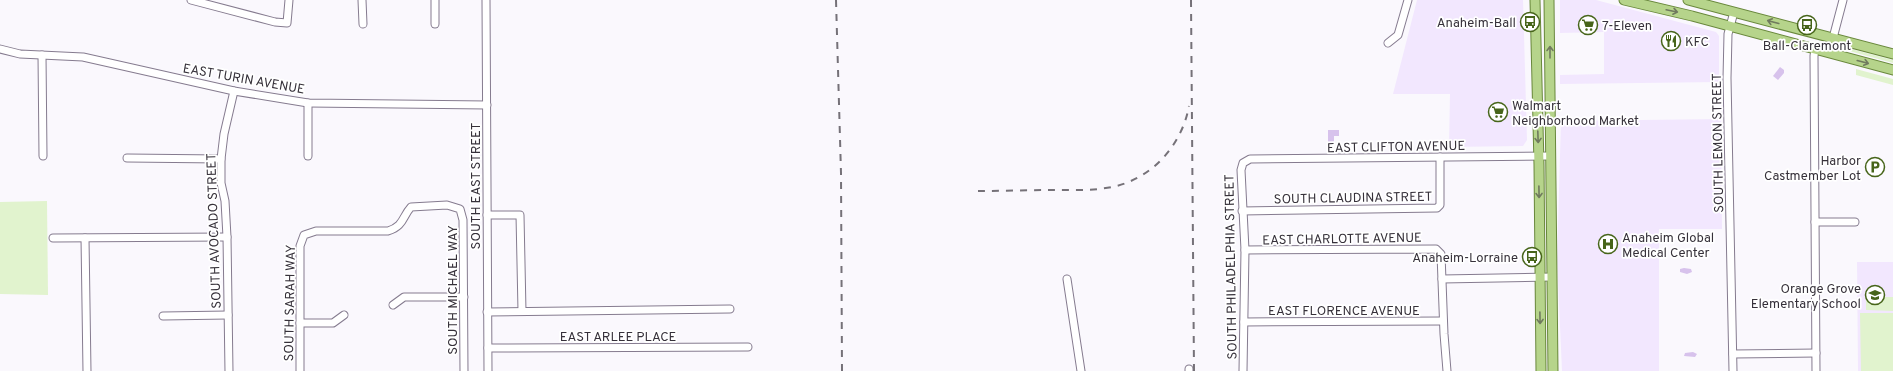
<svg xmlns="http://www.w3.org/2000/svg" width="1893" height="371" viewBox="0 0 1893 371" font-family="Overpass,sans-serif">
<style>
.built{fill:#f2e7fe}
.green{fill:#e1f3ce}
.water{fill:#d7c2ec}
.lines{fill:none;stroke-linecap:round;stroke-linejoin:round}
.minor-casing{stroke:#857b8f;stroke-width:9}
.major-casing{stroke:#69883c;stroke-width:11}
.minor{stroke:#fff;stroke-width:7}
.major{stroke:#b6d48b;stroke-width:9}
.rail{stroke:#757178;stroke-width:2;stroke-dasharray:7 7;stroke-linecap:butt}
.oneway{stroke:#707a5e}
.labels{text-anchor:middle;stroke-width:3.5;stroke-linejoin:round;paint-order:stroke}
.poi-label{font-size:13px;fill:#36313a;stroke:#fff;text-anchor:end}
.street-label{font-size:13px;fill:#36313a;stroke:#fff}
</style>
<rect width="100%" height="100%" fill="#faf8fd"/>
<g class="built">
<polygon points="1417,0 1523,0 1527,140 1523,146 1449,147 1450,94 1393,94"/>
<polygon points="1560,0 1596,0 1716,32 1719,36 1719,82 1560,84 1560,75 1604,74 1604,32 1560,33"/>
<polygon points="1721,119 1722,229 1659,229 1659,371 1562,371 1557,259 1561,121"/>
<polygon points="1857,262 1893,262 1893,371 1858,371"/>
</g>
<g class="green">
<polygon points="1820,43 1832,44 1893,60 1893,63"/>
<polygon points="1856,69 1893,79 1893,85 1856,75"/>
<polygon points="47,201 48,295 0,294 0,202"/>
<polygon points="1866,297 1893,297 1893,311 1866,310"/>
<polygon points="1860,313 1893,313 1893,371 1861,371"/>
</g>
<g class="water">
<polygon points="1780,67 1784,70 1784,73 1778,80 1773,76"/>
<polygon points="1328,130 1339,130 1339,136 1334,136 1334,142 1328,142"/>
<polygon points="1684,268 1691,269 1692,272 1687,274 1680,272 1680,269"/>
<polygon points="1693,352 1697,354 1695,357 1684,356 1685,353"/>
</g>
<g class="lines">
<g class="minor-casing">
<g id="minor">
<polyline points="191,0 275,22 287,23 289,0"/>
<polyline points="362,0 363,24"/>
<polyline points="435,0 435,24"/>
<polyline points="486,0 488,371"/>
<polyline points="1833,38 1843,0"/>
<polyline points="1388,43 1398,35 1408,0"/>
<polyline points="0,49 20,54 83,57 234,91 308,103 487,105"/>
<polyline points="1815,49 1814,56 1816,371"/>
<polyline points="42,55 43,156"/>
<polyline points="308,156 308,103"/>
<polyline points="127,158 221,159"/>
<polyline points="1242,211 1437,208 1440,205 1440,157"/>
<polyline points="487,215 520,215 522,311"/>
<polyline points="1815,222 1855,222"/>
<polyline points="53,238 227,237"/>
<polyline points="85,238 87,371"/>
<polyline points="1245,250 1436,249 1441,254 1444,334 1447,371"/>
<polyline points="1067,279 1081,371"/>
<polyline points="1442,279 1552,277"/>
<polyline points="393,305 404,297 464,297"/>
<polyline points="487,312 730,309"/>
<polyline points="163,316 228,315"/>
<polyline points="1244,322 1443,321"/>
<polyline points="300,323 333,323 344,315"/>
<polyline points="488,348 748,347"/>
<polyline points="1733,354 1816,353"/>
<polyline points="1189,369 1189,371"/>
<polyline points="229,371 227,237 225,201 221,183 221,159 224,134 234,91"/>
<path d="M300,371V246L304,235L316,231H388C404,226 402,217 411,207L447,205L460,209L463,220L464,371"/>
<polyline points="1243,371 1245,250 1241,170 1243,163 1250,159 1550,156"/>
<polyline points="1733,371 1727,78 1728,34 1734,12"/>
</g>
</g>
<g class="major-casing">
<g id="major">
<polyline points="1535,0 1539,165 1541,371"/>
<polyline points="1549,0 1553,371"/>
<polyline points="1624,0 1692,16 1893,70"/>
<polyline points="1688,0 1893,54"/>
</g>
</g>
<use href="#minor" class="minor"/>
<use href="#major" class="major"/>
<g class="rail">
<polyline points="836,0 841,173 842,371"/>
<polyline points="1191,0 1194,371"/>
<path d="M978,191C1002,191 1027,190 1051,190C1071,190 1092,191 1112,187C1152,179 1182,145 1189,106"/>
</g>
</g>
<defs><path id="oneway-shaft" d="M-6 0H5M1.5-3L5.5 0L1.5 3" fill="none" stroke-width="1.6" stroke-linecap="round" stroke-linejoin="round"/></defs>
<g class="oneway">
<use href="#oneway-shaft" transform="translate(1672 11) rotate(12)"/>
<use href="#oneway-shaft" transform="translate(1773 22) rotate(-165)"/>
<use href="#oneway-shaft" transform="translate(1550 52) rotate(-90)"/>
<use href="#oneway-shaft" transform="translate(1863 62) rotate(15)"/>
<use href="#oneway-shaft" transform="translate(1538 137) rotate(88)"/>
<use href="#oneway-shaft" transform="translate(1539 192) rotate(89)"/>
<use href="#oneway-shaft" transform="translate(1540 318) rotate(89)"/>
</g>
<defs>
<g id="bus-ring" transform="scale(1)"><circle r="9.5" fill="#fff" stroke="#47651a" stroke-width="1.5"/><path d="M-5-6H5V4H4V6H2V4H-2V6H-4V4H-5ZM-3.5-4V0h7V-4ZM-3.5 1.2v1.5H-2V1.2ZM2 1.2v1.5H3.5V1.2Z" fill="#47651a"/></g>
<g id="supermarket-ring" transform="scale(1)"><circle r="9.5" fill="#fff" stroke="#47651a" stroke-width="1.5"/><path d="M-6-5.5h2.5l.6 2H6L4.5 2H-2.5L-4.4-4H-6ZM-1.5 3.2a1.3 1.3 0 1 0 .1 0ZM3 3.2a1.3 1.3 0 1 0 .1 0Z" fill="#47651a"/></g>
<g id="restaurant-ring" transform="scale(1)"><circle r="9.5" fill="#fff" stroke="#47651a" stroke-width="1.5"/><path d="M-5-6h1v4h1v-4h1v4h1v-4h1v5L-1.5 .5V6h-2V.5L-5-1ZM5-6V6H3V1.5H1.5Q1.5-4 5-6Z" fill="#47651a"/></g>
<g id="parking-ring" transform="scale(1)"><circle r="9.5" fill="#fff" stroke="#47651a" stroke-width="1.5"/><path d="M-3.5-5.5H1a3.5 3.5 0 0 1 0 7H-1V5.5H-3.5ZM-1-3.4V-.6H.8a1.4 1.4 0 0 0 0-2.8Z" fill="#47651a"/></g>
<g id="hospital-ring" transform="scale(1)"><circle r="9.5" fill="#fff" stroke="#47651a" stroke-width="1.5"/><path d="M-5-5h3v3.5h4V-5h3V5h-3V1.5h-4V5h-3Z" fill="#47651a"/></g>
<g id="school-ring" transform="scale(1)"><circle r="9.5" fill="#fff" stroke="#47651a" stroke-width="1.5"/><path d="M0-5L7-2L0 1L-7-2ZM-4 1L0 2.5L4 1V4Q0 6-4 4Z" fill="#47651a"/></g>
</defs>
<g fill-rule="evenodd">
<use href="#bus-ring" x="1530" y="22"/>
<use href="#supermarket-ring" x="1588" y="25"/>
<use href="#bus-ring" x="1807" y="25"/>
<use href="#restaurant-ring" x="1671" y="41"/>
<use href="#supermarket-ring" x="1498" y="112"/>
<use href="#parking-ring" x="1875" y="167"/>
<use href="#hospital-ring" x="1608" y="244"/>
<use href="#bus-ring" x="1532" y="257"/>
<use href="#school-ring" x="1875" y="295"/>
</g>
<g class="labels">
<g class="poi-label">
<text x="1516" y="27">Anaheim-Ball</text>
<text x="1602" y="30" text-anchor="start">7-Eleven</text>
<text x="1685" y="46" text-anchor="start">KFC</text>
<text x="1807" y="50" text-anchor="middle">Ball-Claremont</text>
<text x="1512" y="110" text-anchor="start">Walmart<tspan x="1512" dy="15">Neighborhood Market</tspan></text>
<text x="1861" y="165">Harbor<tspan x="1861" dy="15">Castmember Lot</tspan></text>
<text x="1622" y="242" text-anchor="start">Anaheim Global<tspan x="1622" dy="15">Medical Center</tspan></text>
<text x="1518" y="262">Anaheim-Lorraine</text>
<text x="1861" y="293">Orange Grove<tspan x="1861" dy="15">Elementary School</tspan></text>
</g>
<g class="street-label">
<text transform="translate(244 78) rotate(10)" y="5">EAST TURIN AVENUE</text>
<text transform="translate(1717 143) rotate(-91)" y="5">SOUTH LEMON STREET</text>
<text transform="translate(1396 146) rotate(-1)" y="5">EAST CLIFTON AVENUE</text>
<text transform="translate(475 186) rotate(-90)" y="5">SOUTH EAST STREET</text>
<text transform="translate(1353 197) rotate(-1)" y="5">SOUTH CLAUDINA STREET</text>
<text transform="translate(213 231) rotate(-92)" y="5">SOUTH AVOCADO STREET</text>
<text transform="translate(1342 238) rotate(-1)" y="5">EAST CHARLOTTE AVENUE</text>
<text transform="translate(1230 267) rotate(-91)" y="5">SOUTH PHILADELPHIA STREET</text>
<text transform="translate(452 290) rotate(-90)" y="5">SOUTH MICHAEL WAY</text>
<text transform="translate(289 303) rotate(-89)" y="5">SOUTH SARAH WAY</text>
<text x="1344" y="315">EAST FLORENCE AVENUE</text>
<text x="618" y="341">EAST ARLEE PLACE</text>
</g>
</g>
</svg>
